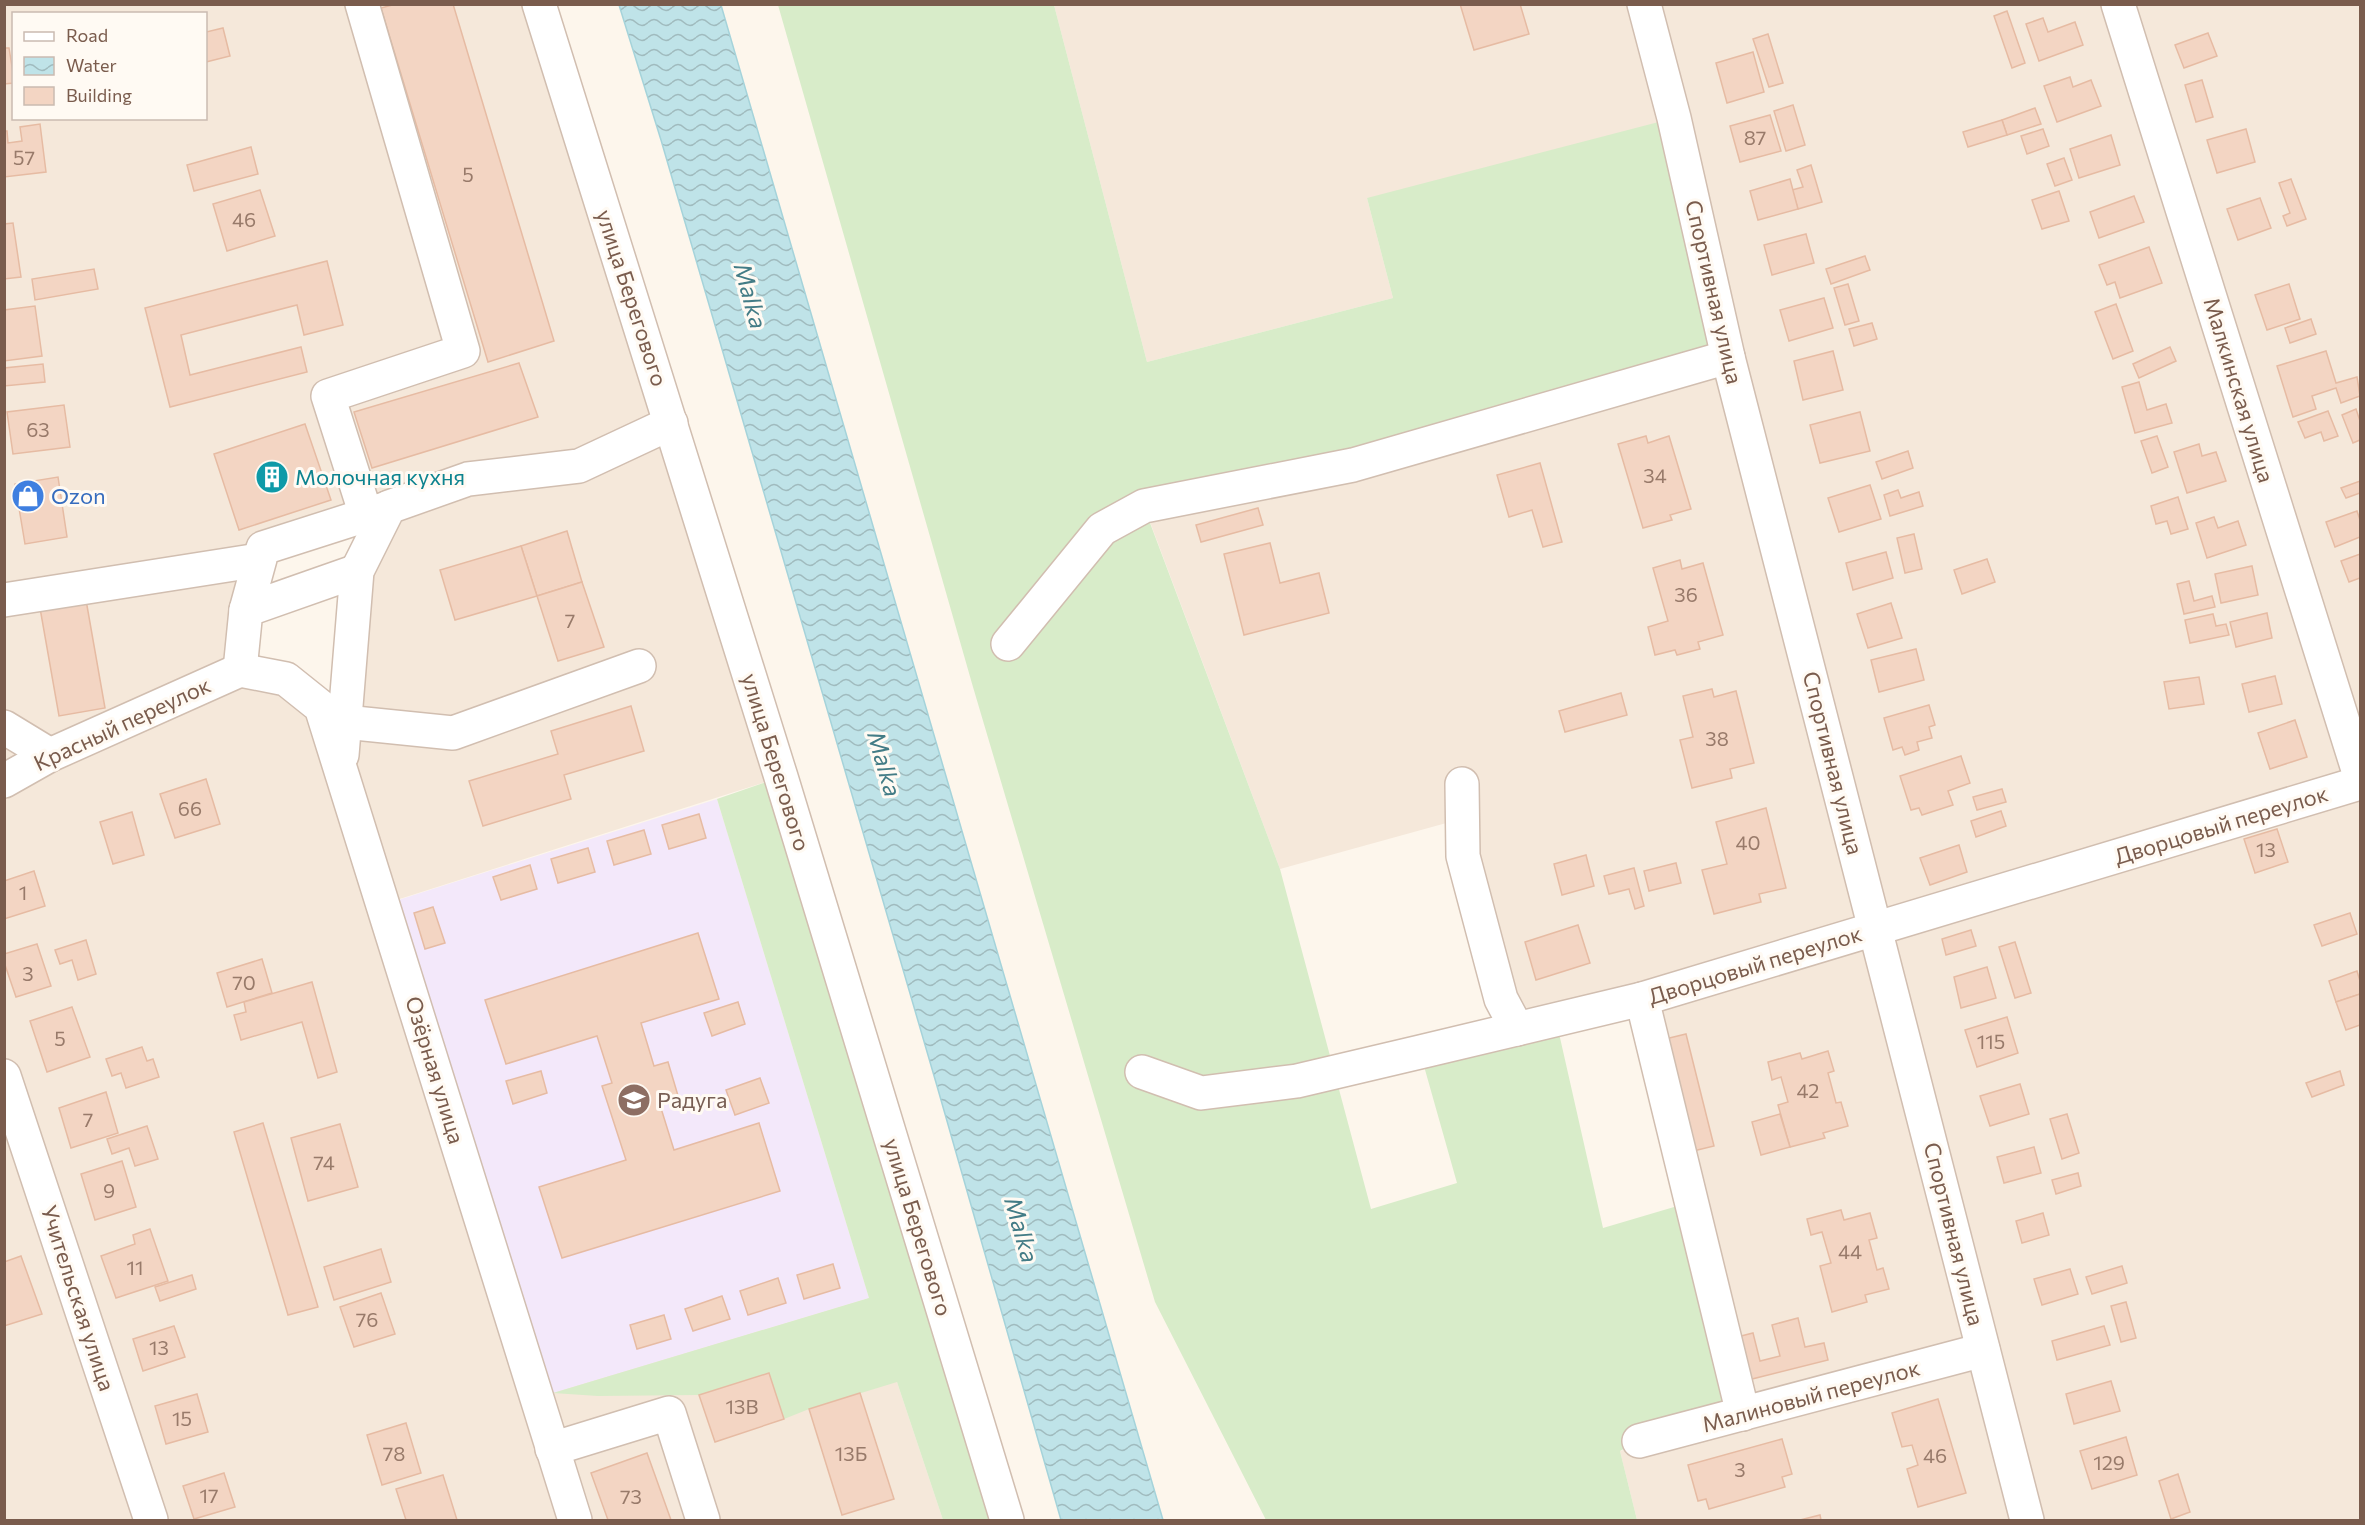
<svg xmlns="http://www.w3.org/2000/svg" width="2365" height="1525" viewBox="0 0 2365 1525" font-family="Commissioner,sans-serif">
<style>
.residential{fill:#f5e8da;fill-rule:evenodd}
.education{fill:#f3e8fa}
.grass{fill:#d8ecc9}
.water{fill:url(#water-waves);stroke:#a5d3da;stroke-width:1.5}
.building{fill:#f3d5c3;stroke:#e6bba3;stroke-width:1.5}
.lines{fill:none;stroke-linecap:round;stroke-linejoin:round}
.minor-casing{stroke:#d1beb0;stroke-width:36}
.minor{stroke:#fff;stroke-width:33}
.labels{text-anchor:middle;stroke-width:6;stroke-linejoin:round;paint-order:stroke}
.number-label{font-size:20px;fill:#987a6a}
.street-label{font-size:22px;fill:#7a5c4d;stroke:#fffaf3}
.culture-label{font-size:22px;fill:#0d838f;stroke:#fffaf3;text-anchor:start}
.shop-label{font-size:22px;fill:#366cbe;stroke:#fffaf3;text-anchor:start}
.education-label{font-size:22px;fill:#785e54;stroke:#fffaf3;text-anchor:start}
.water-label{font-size:24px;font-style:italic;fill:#437c86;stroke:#fffaf3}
</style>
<defs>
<pattern id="water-waves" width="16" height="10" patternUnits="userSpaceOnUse" patternTransform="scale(1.5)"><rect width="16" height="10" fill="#bfe3e8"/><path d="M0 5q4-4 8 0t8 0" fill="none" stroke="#a0bbbe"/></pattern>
</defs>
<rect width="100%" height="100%" fill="#fdf6ec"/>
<g class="residential">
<path d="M5,5H539L781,777L384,904L537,1397L869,1298L943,1520H5ZM14,14H206V118H14ZM389,508L357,571L340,771L286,679L240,669L263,548Z"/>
<polygon points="1054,5 2360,5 2360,1520 1637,1520 1620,1451 1742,1414 1642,999 1513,1014 1450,822 1280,869 1144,506 1728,357 1367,198 1393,298 1147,362"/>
</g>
<polygon class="education" points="717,799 869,1298 553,1393 395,901"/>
<g class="grass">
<polygon points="778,5 1054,5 1147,362 1393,298 1367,198 1674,118 1728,357 1144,507 1280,869 1371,1209 1457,1183 1420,1052 1556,1020 1603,1228 1691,1202 1743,1414 1639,1441 1620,1451 1637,1520 1266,1520 1155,1302 973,687"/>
<polygon points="781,777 1007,1520 943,1520 897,1382 809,1409 784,1419 769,1373 699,1395 598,1396 553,1393 869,1298 717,799"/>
</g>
<polygon class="water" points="619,5 721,5 1163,1520 1061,1520 937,1086 661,140"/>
<g class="building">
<polygon points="396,4 453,4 554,341 488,362 381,8"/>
<polygon points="1460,4 1520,4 1529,34 1474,50"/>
<polygon points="2007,11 2025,63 2012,68 1994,16"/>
<polygon points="2043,18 2048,32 2075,22 2083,45 2039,61 2026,24"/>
<polygon points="223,28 230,56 206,62 206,32"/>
<polygon points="2208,33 2217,56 2184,68 2175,45"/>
<polygon points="1768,34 1783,83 1769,87 1753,39"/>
<polygon points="4,48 9,48 14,79 14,83 4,84"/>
<polygon points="1753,52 1764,92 1727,103 1716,63"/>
<polygon points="2070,77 2073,87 2091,80 2101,106 2057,122 2044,86"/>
<polygon points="2202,80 2213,117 2196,122 2185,85"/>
<polygon points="1793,105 1805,145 1786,151 1774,111"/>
<polygon points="2035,108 2041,124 2007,135 2002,120"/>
<polygon points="1770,115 1781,151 1740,162 1730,126"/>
<polygon points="2002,120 2007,135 1968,147 1963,132"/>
<polygon points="40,124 46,172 4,177 4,131 7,131 8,143 22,141 20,127"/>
<polygon points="2043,129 2049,146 2027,154 2021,136"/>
<polygon points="2246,129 2255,162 2217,173 2207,140"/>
<polygon points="2111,135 2120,165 2079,178 2070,149"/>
<polygon points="251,147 258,174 194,191 187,165"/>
<polygon points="2064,158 2072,180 2055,186 2047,164"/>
<polygon points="1811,165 1822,202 1798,209 1792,190 1803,187 1797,170"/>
<polygon points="1790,179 1798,209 1758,220 1750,191"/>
<polygon points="2291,179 2306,219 2287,226 2283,216 2290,213 2279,183"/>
<polygon points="260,190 275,236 227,251 213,204"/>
<polygon points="2059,191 2069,221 2042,229 2032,200"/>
<polygon points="2134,196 2144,222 2099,238 2090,212"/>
<polygon points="2260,198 2271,228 2238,240 2227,209"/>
<polygon points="13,223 21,277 4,279 4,224"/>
<polygon points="1806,234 1814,263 1772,275 1764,245"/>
<polygon points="2149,247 2162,283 2120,298 2115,282 2107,285 2099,265"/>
<polygon points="1865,256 1870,270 1831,284 1826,269"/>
<polygon points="327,261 343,325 304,335 297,305 181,335 190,375 301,347 307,372 170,407 145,308"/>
<polygon points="94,269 98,289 35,300 32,279"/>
<polygon points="1848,284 1859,321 1845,325 1834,288"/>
<polygon points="2289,284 2300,319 2267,330 2255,295"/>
<polygon points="1824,298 1833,328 1789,341 1780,310"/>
<polygon points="2116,304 2133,351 2113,359 2095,312"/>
<polygon points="35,306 42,356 4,361 4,310"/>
<polygon points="2311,319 2316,334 2290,343 2285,328"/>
<polygon points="1872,323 1877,339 1854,346 1849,329"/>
<polygon points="2170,347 2176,361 2139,378 2133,364"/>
<polygon points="1833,351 1843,390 1803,400 1794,361"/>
<polygon points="2326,351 2336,383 2357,377 2360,396 2341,403 2336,388 2312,396 2316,409 2293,417 2277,366"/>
<polygon points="519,363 538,417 372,468 354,412"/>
<polygon points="43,364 45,382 4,386 4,368"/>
<polygon points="2139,382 2147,410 2166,404 2172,423 2135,433 2122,387"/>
<polygon points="64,405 70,447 13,454 7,412"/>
<polygon points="2356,409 2360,421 2360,440 2353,443 2342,415"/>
<polygon points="2328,411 2338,436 2324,441 2321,432 2305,438 2298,422"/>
<polygon points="1860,412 1870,451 1820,463 1810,425"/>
<polygon points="305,424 331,500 239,530 214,454"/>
<polygon points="1646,436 1648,443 1669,436 1691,509 1670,515 1672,520 1643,528 1618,444"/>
<polygon points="2157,436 2168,467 2152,473 2141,441"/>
<polygon points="2199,444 2202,456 2216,452 2226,481 2187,493 2174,452"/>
<polygon points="1908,451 1913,468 1882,479 1876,462"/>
<polygon points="1540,463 1562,542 1543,547 1532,510 1509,517 1497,475"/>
<polygon points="58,477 67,537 25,544 15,484"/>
<polygon points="2360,481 2360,493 2346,498 2341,488"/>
<polygon points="1870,485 1881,519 1839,532 1828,498"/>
<polygon points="1898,490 1901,498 1919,492 1923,506 1890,516 1884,495"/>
<polygon points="2178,497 2188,529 2171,534 2167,521 2156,524 2151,506"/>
<polygon points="1258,508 1263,525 1201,542 1196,525"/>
<polygon points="2357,511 2360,520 2360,537 2335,547 2326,522"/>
<polygon points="2214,517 2218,528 2238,521 2246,545 2207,558 2196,523"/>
<polygon points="567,531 582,582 537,596 521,546"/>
<polygon points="1914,534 1922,569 1905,573 1897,538"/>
<polygon points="1270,543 1280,583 1319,573 1329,613 1244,635 1224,554"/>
<polygon points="521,546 537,596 455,620 440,570"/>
<polygon points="1886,552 1893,578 1853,590 1846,563"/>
<polygon points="2360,554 2360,578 2349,582 2341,561"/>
<polygon points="1987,559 1995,582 1962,594 1954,570"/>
<polygon points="1680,560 1682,569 1703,563 1723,635 1698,642 1700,649 1677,655 1675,650 1655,655 1648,627 1668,621 1653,568"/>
<polygon points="2252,566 2258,595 2221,603 2215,574"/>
<polygon points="2189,581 2194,601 2212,596 2215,607 2184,614 2177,584"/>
<polygon points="582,582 604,647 558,661 537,596"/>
<polygon points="86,600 105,708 59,716 40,608"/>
<polygon points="1891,603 1902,638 1868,648 1857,614"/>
<polygon points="2267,613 2272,638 2236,647 2230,622"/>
<polygon points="2213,614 2216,626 2226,624 2229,635 2190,643 2185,620"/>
<polygon points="1916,649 1924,680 1879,692 1871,660"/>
<polygon points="2275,676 2282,704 2249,712 2242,684"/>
<polygon points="2199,677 2204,704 2169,709 2164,682"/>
<polygon points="1712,689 1714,697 1736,691 1754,763 1730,769 1732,778 1692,788 1680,740 1693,737 1683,696"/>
<polygon points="1621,693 1627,715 1565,732 1559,711"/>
<polygon points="1929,705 1935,725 1929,727 1932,738 1917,742 1919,750 1905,755 1902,747 1893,750 1884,718"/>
<polygon points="631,706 644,751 564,775 571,799 483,826 469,781 558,754 551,731"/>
<polygon points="2295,720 2307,757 2270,769 2258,733"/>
<polygon points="1961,756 1970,783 1948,791 1953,805 1922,815 1919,808 1911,810 1900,776"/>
<polygon points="206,779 220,824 175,838 160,794"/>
<polygon points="2002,789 2006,802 1977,810 1973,797"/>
<polygon points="1766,808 1786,888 1759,894 1761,902 1714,914 1702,870 1727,864 1716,822"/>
<polygon points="2001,811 2006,826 1976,837 1971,821"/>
<polygon points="132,812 144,855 113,864 100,822"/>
<polygon points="699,814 706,838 669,849 662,825"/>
<polygon points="2277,829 2288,862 2255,873 2244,839"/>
<polygon points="644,830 651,854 614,865 607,841"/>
<polygon points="1959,845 1967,872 1930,885 1920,858"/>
<polygon points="588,848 595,872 558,883 551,859"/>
<polygon points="1586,855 1594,886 1562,895 1554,864"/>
<polygon points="1676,863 1681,883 1649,891 1644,871"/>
<polygon points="530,865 537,889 501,900 493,877"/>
<polygon points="1634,868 1644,906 1635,909 1629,889 1609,894 1604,876"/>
<polygon points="34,871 45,906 4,919 4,881"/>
<polygon points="433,907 445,943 425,949 414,913"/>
<polygon points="2350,913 2357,934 2322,946 2314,925"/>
<polygon points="1578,925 1590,963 1536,980 1525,942"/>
<polygon points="1971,930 1976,946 1946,955 1942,939"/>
<polygon points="698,933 719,999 641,1023 654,1066 668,1062 679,1099 660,1105 674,1150 759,1123 780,1191 562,1258 539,1187 626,1160 602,1086 612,1083 597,1036 506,1064 485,1000"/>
<polygon points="86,940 96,974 78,980 72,960 60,964 55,950"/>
<polygon points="2015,942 2031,993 2015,998 1999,947"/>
<polygon points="37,944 51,986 16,997 4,962 4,954"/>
<polygon points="262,959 272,993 227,1007 217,973"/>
<polygon points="1987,967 1996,998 1961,1008 1954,977"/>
<polygon points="2357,971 2360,981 2360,994 2336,1002 2329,981"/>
<polygon points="312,982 337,1072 318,1078 302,1022 241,1040 234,1015 246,1012 244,1002"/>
<polygon points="2360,994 2360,1025 2346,1030 2336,1002"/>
<polygon points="738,1002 745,1024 712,1036 704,1013"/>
<polygon points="72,1007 90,1057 47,1072 30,1021"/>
<polygon points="2007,1017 2018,1053 1977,1067 1965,1030"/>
<polygon points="1686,1034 1714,1146 1689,1152 1661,1040"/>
<polygon points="142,1047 147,1061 153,1059 159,1077 126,1088 121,1073 112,1076 106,1059"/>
<polygon points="1828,1051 1834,1071 1828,1073 1836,1103 1841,1102 1848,1126 1823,1133 1825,1138 1790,1147 1778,1105 1788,1102 1781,1077 1772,1080 1768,1062 1800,1053 1802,1059"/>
<polygon points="541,1071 547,1093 513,1104 506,1081"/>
<polygon points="2340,1071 2344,1085 2312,1097 2306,1083"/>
<polygon points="760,1078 769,1103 735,1115 726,1090"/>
<polygon points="2020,1084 2029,1114 1990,1126 1980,1096"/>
<polygon points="106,1092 118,1133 71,1148 59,1108"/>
<polygon points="1780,1114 1790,1147 1761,1155 1752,1122"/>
<polygon points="2067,1114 2079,1153 2062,1159 2050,1119"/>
<polygon points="263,1123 318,1307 288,1315 234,1132"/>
<polygon points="340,1124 358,1187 308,1201 291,1138"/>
<polygon points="147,1126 158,1159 135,1166 129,1148 112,1154 107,1139"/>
<polygon points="2034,1147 2041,1173 2004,1183 1997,1157"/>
<polygon points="122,1161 136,1207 95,1220 81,1174"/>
<polygon points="2078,1173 2081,1186 2056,1194 2052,1180"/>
<polygon points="1841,1210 1844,1220 1870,1213 1877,1238 1869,1240 1877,1270 1883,1268 1889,1289 1865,1295 1867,1302 1832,1312 1820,1266 1831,1263 1822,1232 1811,1235 1807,1219"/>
<polygon points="2043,1213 2049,1235 2022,1243 2016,1221"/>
<polygon points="150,1229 168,1281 116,1298 101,1256 135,1244 133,1235"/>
<polygon points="381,1249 391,1282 334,1300 324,1267"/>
<polygon points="21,1256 42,1314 4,1326 4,1262"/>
<polygon points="833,1264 840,1288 804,1299 797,1275"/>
<polygon points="2122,1266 2127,1283 2092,1294 2086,1277"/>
<polygon points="2070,1269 2078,1294 2042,1305 2034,1279"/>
<polygon points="192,1275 196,1289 160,1301 155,1287"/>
<polygon points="778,1278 786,1303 748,1315 740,1291"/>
<polygon points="381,1293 395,1334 354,1347 340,1307"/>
<polygon points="722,1296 730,1319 693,1331 685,1309"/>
<polygon points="2126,1302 2136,1338 2121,1342 2111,1306"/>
<polygon points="664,1315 671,1339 637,1349 630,1325"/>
<polygon points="1798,1318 1805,1347 1824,1343 1828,1360 1748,1380 1737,1337 1753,1333 1760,1361 1780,1356 1772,1325"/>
<polygon points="174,1326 185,1357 143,1371 133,1339"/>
<polygon points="2104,1326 2110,1345 2057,1360 2052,1341"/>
<polygon points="769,1373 784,1419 715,1442 699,1395"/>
<polygon points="2111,1381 2120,1411 2074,1424 2066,1394"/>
<polygon points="860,1393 894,1499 842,1515 809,1409"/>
<polygon points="197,1394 208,1432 166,1444 155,1406"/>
<polygon points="1938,1399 1966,1493 1918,1507 1907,1469 1918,1465 1912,1445 1902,1447 1892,1413"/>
<polygon points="406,1423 421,1473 382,1485 367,1435"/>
<polygon points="2126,1437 2137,1475 2092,1489 2080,1451"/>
<polygon points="1782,1439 1792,1474 1782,1477 1785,1487 1709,1509 1706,1499 1698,1501 1688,1465"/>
<polygon points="647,1453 671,1520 608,1520 591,1473"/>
<polygon points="224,1473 235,1507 194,1519 183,1486"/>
<polygon points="2178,1474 2190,1512 2171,1519 2159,1481"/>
<polygon points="443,1475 457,1520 406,1520 396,1489"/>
<polygon points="1820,1515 1821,1520 1800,1520"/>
</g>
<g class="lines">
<g class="minor-casing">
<g id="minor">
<polyline points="362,4 463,351 328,396 366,515"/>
<polyline points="539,4 781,777 1007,1520"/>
<polyline points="1644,4 1674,118 1728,357 2027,1520"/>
<polyline points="2118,4 2360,776"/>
<polyline points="4,600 259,560"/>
<polyline points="246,610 263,548 388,508"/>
<polyline points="1008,644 1102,529 1144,506 1353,465 1728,357"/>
<polyline points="240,670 286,679 321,707 575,1520"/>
<polyline points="240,670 246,610 357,571"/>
<polyline points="327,711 345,722 453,733 639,666"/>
<polyline points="4,727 50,755"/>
<polyline points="342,755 357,571 389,507 468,479 579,466 671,423"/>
<polyline points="4,781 50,755 240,670"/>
<polyline points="1462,784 1463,856 1501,999 1517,1029"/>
<polyline points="1642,999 1743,1414"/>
<polyline points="1142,1072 1201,1093 1297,1081 1420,1052 1642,999 2360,783"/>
<polyline points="4,1076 151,1520"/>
<polyline points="1639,1441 1983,1350"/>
<polyline points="552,1449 669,1413 703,1520"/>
</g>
</g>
<use href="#minor" class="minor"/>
</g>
<defs>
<g id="building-disc" transform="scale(1.725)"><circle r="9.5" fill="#0f9aa8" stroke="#fffaf3"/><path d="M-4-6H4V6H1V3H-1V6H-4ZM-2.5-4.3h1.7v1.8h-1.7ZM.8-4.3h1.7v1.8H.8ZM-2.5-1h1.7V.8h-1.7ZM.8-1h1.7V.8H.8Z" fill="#fff"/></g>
<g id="shop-disc" transform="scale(1.725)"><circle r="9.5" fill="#3f7fe0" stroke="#fffaf3"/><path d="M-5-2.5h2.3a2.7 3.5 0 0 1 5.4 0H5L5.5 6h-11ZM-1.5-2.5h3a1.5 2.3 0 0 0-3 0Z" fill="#fff"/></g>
<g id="school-disc" transform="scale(1.725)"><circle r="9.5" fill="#8d6e63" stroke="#fffaf3"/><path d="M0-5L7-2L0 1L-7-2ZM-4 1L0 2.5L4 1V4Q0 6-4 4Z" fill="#fff"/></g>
</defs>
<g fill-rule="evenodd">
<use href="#building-disc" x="272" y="477"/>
<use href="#shop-disc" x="28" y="496"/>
<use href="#school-disc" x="634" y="1100"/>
</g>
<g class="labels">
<g class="number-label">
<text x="1755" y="145">87</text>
<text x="24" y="165">57</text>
<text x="468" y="182">5</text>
<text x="244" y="227">46</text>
<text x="38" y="437">63</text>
<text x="1655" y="483">34</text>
<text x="1686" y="602">36</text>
<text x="570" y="628">7</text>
<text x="1717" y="746">38</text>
<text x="190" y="816">66</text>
<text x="1748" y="850">40</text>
<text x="2266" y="857">13</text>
<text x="23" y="900">1</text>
<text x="28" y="981">3</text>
<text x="244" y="990">70</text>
<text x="60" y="1046">5</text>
<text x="1991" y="1049">115</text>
<text x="1808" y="1098">42</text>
<text x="88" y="1127">7</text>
<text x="324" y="1170">74</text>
<text x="109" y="1198">9</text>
<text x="1850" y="1259">44</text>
<text x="135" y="1275">11</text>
<text x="367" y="1327">76</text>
<text x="159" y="1355">13</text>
<text x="742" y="1414">13В</text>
<text x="182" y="1426">15</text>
<text x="394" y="1461">78</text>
<text x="851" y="1461">13Б</text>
<text x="1935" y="1463">46</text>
<text x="2109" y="1470">129</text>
<text x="1740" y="1477">3</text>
<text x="209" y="1503">17</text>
<text x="631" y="1504">73</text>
</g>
<g class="street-label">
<text transform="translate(1714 292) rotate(77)" y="8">Спортивная улица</text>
<text transform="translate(632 298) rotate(72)" y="8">улица Берегового</text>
<text transform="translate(2239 390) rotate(73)" y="8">Малкинская улица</text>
<text transform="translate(122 724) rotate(-25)" y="8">Красный переулок</text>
<text transform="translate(776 762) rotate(73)" y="8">улица Берегового</text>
<text transform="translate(1833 763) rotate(76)" y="8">Спортивная улица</text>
<text transform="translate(2221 825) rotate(-17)" y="8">Дворцовый переулок</text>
<text transform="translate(1755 965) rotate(-17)" y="8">Дворцовый переулок</text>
<text transform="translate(435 1070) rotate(73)" y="8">Озёрная улица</text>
<text transform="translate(918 1227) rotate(73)" y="8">улица Берегового</text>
<text transform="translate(1954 1234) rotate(76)" y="8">Спортивная улица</text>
<text transform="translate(78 1298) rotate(72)" y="8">Учительская улица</text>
<text transform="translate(1811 1396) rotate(-15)" y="8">Малиновый переулок</text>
</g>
<g class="culture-label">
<text x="295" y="485">Молочная кухня</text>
</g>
<g class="shop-label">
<text x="51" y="504">Ozon</text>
</g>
<g class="education-label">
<text x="657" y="1108">Радуга</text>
</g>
<g class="water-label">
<text transform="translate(750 296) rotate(75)" y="8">Malka</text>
<text transform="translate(884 764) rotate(74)" y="8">Malka</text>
<text transform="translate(1021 1230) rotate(74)" y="8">Malka</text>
</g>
</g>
<rect width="2365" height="1525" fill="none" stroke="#7a5c4d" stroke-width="12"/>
<rect x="12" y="12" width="195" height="108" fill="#fffaf3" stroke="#cabbb1" stroke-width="1.5"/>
<rect x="24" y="32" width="30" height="9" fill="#ffffff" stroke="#cabbb1" stroke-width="1.5"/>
<text x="66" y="42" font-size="18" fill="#7a5c4d">Road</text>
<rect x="24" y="57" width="30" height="18" fill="url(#water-waves)" stroke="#cabbb1" stroke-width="1.5"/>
<text x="66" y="72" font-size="18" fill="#7a5c4d">Water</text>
<rect x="24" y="87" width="30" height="18" fill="#f3d5c3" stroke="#cabbb1" stroke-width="1.5"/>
<text x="66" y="102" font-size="18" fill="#7a5c4d">Building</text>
</svg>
